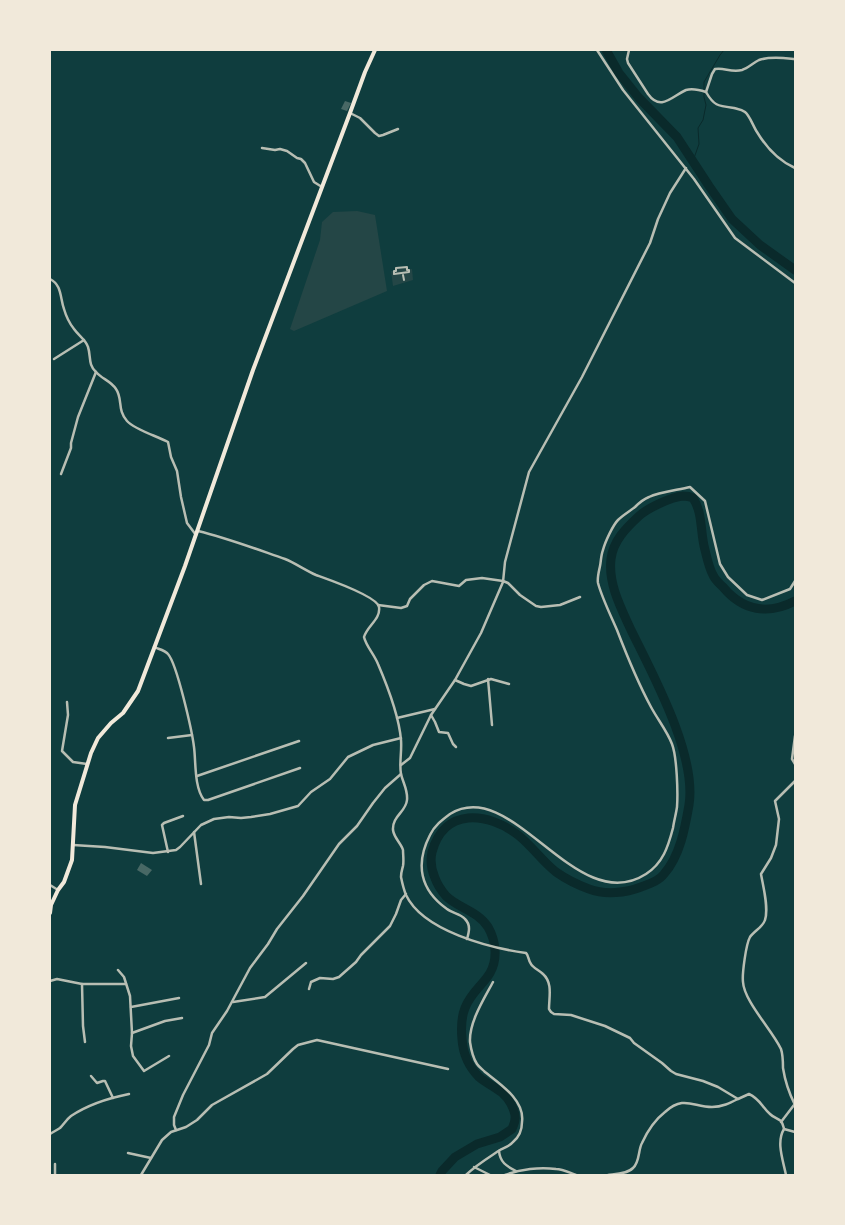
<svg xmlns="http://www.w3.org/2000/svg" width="845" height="1225" viewBox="0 0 845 1225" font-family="'Asap Condensed',sans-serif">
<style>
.green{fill:#244646}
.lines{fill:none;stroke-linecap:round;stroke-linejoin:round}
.stream{stroke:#0a2a2b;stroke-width:1}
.river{stroke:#0a2a2b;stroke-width:9}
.building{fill:#486865}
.pedestrian{stroke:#b8beb3;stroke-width:2}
.minor{stroke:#b8beb3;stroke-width:2.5}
.secondary{stroke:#f1e9da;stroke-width:4}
</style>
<rect width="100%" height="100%" fill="#0f3d3e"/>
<g class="green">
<polygon points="357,211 375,215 387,291 294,331 290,329 320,240 322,222 333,212"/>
<polygon points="407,267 407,270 412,269 413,280 393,286 391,271 396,271 396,268"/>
</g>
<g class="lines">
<polyline class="stream" points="693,161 699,144 698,128 703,120 706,105 704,97 704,82 720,55 724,50"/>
<g class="river">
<polyline points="606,50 619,73 639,98 677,137 709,186 732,219 760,245 795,270"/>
<path d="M440,1175L442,1171L455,1157L477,1144L500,1137L512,1129C513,1126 515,1123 515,1119C516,1114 513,1108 511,1104C503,1089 491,1087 479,1077C468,1066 463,1054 462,1039C461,1028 461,1018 465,1008C471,992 483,985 490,973C498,959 496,941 488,927C478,911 458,908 446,896C441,890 437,884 435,878C431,869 430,861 432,852C444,807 488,812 518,835C532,846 542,861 556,872C566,879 578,885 589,889C605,895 626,893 641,887C649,884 659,881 664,874C680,856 685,828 689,805C697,755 653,675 631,630C621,608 608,584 611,559C613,541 626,528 639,516C648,508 671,497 683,496C685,496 691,497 693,498C703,513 700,532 705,550C707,558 709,568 713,575C715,580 720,584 723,587C743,611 768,615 795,601"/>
</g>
</g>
<g class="building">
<polygon points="345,101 351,103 347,111 341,109"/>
<polygon points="141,863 152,870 147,876 137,870"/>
</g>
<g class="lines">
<g class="pedestrian">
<polygon points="407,267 407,270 409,270 409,272 394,274 394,271 396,271 396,268"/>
<polyline points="403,275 404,280"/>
</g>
<g class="minor">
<polyline points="597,50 623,90 694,179 735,238 795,283"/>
<path d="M629,50L627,59L628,63L648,94C661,112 672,96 686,90C693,88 700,90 706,92"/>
<path d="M795,59C784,58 770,56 759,60C753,63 748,68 742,70C731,73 724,67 715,69L712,74L706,92C714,106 718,106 734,108C737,109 741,109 745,112C750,116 753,126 757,132C766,147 779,161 795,168"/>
<polyline points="350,113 360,118 375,133 379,136 383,135 398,129"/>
<polyline points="262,148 275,150 280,149 287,151 297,158 301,159 305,163 314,182 322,187"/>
<path d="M50,279C62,285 60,298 64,309C66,316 70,324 74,329C79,336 86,340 88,347C91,356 88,365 96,372C102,379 111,381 116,389C123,399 117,410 127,421C135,430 157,436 168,442L171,457L177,471L181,497L187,523L196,535"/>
<polyline points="54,359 84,340"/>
<polyline points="61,474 71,448 71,443 78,417 96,372"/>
<path d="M198,531C227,538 256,549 285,559C295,563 305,570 316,575C327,579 377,596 379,607C381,619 367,626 364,637C366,646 374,654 378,664C387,685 399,716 401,740C402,751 399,764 401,774C403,783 408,790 407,800C406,812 392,816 393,830C394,838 401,843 403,850C403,855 404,861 403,866C402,870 401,872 401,877C402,882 404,890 406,895C423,931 490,948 526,953C529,956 528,960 531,964C533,968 539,970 543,974C553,983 549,997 549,1009L551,1012L554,1014L571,1015L605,1026L630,1038L634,1043L662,1063L671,1071L676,1074L703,1081L718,1087L738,1099L749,1094C760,1099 762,1107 770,1114C773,1117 777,1118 781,1121C783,1124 783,1125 784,1129C776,1142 783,1160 786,1175"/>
<polyline points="378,605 401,608 407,606 410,599 424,585 432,581 459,586 466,580 482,578 503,581 508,583 520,595 536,606 541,607 560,605 580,597"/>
<path d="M154,647C158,649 165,650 168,654C177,664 192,731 194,747C196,762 194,787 204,800H208L300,768"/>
<polyline points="488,679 492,725"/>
<polyline points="455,680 464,684 471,686 491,679 509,684"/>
<polyline points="67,702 68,715 62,751 73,762 87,764"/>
<polyline points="431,715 435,722 439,732 448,733 453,744 456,747"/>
<polyline points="397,718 435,709"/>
<polyline points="795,736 792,759 795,764"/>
<polyline points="168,738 192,735"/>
<polyline points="401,765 410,758 431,715 455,680 481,633 503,582 505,562 529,472 582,377 650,243 658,219 670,193 686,168"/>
<polyline points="197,776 299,741"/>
<polyline points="194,832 201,884"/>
<polyline points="73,845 105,847 153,853 176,850 180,847 201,825 214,819 229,817 241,818 251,817 270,814 298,806 311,792 330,779 348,757 373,745 401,738"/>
<polyline points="168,852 162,825 164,823 183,816"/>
<polyline points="50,885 58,890"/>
<path d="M467,939C469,932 471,925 465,919C461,914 452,913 447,909C420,890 415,864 430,835C434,826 442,820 450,814C513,775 576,919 646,874C663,863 668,847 673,828C674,821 676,814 677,807C678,793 677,757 672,744C667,731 658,720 651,707C638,683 627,656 617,630C611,616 602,598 598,583C597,578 599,571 600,566C601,561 601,555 603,550C605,542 613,525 618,520C623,515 630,511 635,507C639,503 644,499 649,497C659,492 678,490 690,487L705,501L720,564L728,577L747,595L762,600L790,589L795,581"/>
<polyline points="118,970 124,977 130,996 132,1033 131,1046 133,1056 144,1071 169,1056"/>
<polyline points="50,981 57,979 82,984 126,984"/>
<polyline points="82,984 83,1026 85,1042"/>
<polyline points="309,989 311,982 320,978 333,979 339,977 356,962 361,955 390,926 396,914 401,900 406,894"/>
<polyline points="233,1002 265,997 306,963"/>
<polyline points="131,1007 179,998"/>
<polyline points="132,1033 165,1021 182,1018"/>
<polyline points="91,1076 97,1083 103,1081 105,1081 113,1098"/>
<path d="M795,1105C789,1093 785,1081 783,1068C783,1062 783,1055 781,1049C772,1030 744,1001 743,982C742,974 746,944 750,937C754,931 763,927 765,920C769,908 763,886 761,874L771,858L776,845L779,819L775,801L795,781"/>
<polyline points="781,1122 794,1105"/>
<polyline points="784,1129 795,1132"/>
<polyline points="176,1130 174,1125 174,1117 183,1095 209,1045 212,1033 227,1011 250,968 268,944 277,929 303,896 339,844 357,826 373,803 385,788 401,774"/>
<path d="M50,1134C53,1132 57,1130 60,1128C64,1124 66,1120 71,1116C89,1104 109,1098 129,1094"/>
<path d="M499,1151C500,1162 506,1166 516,1171"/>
<polyline points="128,1153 151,1158"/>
<polyline points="55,1164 55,1175"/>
<polyline points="474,1167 490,1175"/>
<polyline points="141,1175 162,1140 171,1132 186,1127 197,1120 212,1105 267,1074 293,1049 298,1045 317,1040 448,1069"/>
<path d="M466,1175C476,1165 488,1158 500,1150C504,1148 510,1146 513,1142C519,1137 522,1130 522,1122C525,1100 500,1084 485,1072C482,1069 479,1067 477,1064C473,1058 471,1049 470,1042C469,1022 484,999 493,982"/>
<path d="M505,1175C520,1169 540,1167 556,1169C563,1169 570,1173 576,1175"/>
<path d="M608,1175C616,1174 627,1174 633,1168C640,1162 638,1150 642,1143C647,1132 656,1119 665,1112C684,1095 693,1107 712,1107C722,1107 730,1103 738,1099"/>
</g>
<polyline class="secondary" points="50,913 51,905 58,890 64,882 72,860 75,805 91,753 98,738 111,723 123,713 138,691 185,566 253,370 350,113 365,72 375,50"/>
</g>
<rect width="845" height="1225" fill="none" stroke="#f1e9da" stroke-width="102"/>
</svg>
